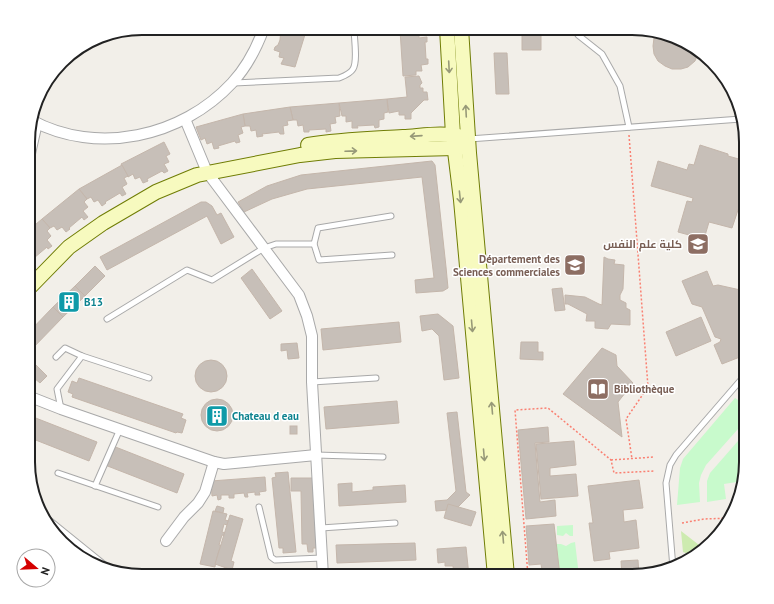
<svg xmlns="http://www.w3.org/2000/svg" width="774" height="604" viewBox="0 0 774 604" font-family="'PT Sans',Cairo,sans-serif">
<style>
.grass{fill:#cdebb0}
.park{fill:#c8facc}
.building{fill:#c7bfb8;stroke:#c4b6ab}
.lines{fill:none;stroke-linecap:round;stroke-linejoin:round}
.service-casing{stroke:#a9a9a9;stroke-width:7}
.minor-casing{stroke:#a9a9a9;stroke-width:12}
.secondary-casing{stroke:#707d05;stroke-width:16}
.path{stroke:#fa8072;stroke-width:1.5;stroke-dasharray:2 2;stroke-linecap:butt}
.service{stroke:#fff;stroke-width:5}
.minor{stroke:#fff;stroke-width:10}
.secondary{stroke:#f7fabf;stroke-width:14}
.oneway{stroke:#979978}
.labels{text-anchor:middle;stroke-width:3;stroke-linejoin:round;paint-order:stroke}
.education-label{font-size:11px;font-weight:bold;fill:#785e54;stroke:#fff;text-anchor:end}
.culture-label{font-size:11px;font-weight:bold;fill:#0d838f;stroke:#fff;text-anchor:start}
.rim{fill:none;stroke:#222;stroke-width:2}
</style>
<rect width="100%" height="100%" fill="#f2efe9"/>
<polygon class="grass" points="681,531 703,548 691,557 691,555 683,552"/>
<g class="park">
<polygon points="735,398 746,405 746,420 706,465 701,475 699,483 700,502 677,505 680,468 683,459"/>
<polygon points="745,433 746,434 746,470 743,481 724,484 726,499 707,502 707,481 710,473"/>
<polygon points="573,525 573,536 570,536 566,533 563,536 557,535 557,526"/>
<polygon points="575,542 579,576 560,576 556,544 561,544 566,546 571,543"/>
</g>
<g class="building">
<polygon points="281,28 307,28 295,67 281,64 284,58 279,57 280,52 274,50 275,47 278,45 280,40"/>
<polygon points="531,28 541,28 541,50 522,50 522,32 531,32"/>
<polygon points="412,29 412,33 419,33 419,38 427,37 427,42 425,42 426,59 428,59 428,64 421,65 422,71 416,71 416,75 403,76 400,30"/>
<polygon points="657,32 676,37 699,51 695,61 688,67 681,69 672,69 665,66 658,61 654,54 653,46 654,38"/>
<polygon points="494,53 507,53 509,94 496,94"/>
<polygon points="419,76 422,83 420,85 420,88 423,88 423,92 427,92 428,100 424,100 411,113 411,119 405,119 405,115 399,115 399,111 389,113 387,99 407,97 405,77"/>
<polygon points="387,99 388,112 384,113 384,119 379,120 379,127 375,128 374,125 357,126 358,128 352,128 352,121 346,122 346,116 342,116 339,103"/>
<polygon points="339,103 340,116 335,117 336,123 330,124 331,131 326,132 326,129 309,130 309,132 304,132 303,125 298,126 297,120 293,120 290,107"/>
<polygon points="290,107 293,120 287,121 288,125 283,126 284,134 280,134 279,132 262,134 263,136 257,137 256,130 251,131 250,126 245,126 243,114"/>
<polygon points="243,114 245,126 241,127 243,133 238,135 240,142 236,143 235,141 218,146 219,148 214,149 212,142 207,144 205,138 201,140 196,127"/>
<polygon points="164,142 170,154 166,156 169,162 164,164 168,171 164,173 162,171 147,179 148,181 143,183 140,177 135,179 133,174 128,177 121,164"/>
<polygon points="700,145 728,154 728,156 746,161 746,209 739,207 732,228 709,222 704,239 678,232 687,201 692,202 693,198 651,186 658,161 687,170 689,164 694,165"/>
<polygon points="432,161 435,165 446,267 448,288 443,291 416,293 415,280 434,278 422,177 307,189 272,199 244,212 238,202 267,186 301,175"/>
<polygon points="122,165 128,176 124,178 127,184 122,187 126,194 122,196 120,193 105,202 106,203 102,206 98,200 94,202 91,197 87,199 79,189"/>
<polygon points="79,189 87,199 84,202 88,207 83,211 88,217 84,220 82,217 69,228 70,229 66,232 62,227 57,230 54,226 50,228 42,219"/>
<polygon points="201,202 206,202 212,206 217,215 221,213 234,237 221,244 207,216 107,270 100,257"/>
<polygon points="42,219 50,228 47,231 51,236 47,240 52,246 48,249 47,247 34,258 35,259 31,263 29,260 29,230"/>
<polygon points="604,257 608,259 615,260 614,264 624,265 623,289 620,295 620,300 626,303 626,308 630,310 630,325 611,324 608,329 595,328 595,321 586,321 587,314 568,304 565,304 565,295 585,297 599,304 602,305"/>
<polygon points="95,266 105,276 85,296 75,286"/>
<polygon points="252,269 282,311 270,319 241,278"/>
<polygon points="707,271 713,286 718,285 745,291 746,293 746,349 745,355 722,364 714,345 720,342 721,339 715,337 702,307 692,304 682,281"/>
<polygon points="75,286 85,296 63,317 53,307"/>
<polygon points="562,288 565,310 555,311 552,289"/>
<polygon points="53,307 63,317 29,352 29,332"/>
<polygon points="438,314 453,326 459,378 444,380 439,336 432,329 422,331 420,316"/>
<polygon points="701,317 711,341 676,356 666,332"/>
<polygon points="399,322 401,342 323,350 321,329"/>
<polygon points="521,342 538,342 538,352 543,352 543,360 520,359"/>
<polygon points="297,343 299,358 288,359 287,350 281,351 281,344"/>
<polygon points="602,348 616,355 617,366 633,383 618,402 622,437 563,394"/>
<polygon points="29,358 47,376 40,383 28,373"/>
<circle cx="211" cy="376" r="16"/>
<polygon points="79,378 183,414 181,418 186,420 182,433 177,432 176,433 72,397 73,394 68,392 72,381 77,383"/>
<circle cx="217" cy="415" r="16"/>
<polygon points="397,401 399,423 326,429 324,407"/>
<polygon points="457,412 466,492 470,495 454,511 449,506 448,510 436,511 435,501 447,500 456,491 447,413"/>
<polygon points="28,415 97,442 89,461 28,437"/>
<rect x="290" y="426" width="7" height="8"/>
<polygon points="548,427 549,442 535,443 540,502 555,500 556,516 526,519 518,430"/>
<polygon points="574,441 576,465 550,468 550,476 576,474 578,496 541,499 536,444"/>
<polygon points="113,446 184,474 177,493 105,465"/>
<polygon points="288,472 296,552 283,553 283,548 279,548 272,478 276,477 275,473"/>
<polygon points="265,477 266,491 259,492 260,495 255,495 255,492 247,493 248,497 245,497 244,493 234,494 234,498 229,498 229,495 221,495 221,499 218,500 217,495 212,496 211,481"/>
<polygon points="291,478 316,478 317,548 313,548 313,552 308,552 307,544 302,544 301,491 291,491"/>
<polygon points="639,480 643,508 623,510 624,522 636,520 639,548 609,552 610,559 594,561 589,523 593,523 588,486"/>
<polygon points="352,483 352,492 373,490 373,487 405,485 406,502 339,506 338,484"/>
<polygon points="448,504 476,512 471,526 444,518"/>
<polygon points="217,506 224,508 223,513 215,511"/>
<polygon points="213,511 227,514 225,520 229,521 227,525 224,524 222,532 226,533 226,536 222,535 219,545 223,546 222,551 219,550 217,558 221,559 220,562 216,561 215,567 200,564"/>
<polygon points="230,515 243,519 231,561 234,562 232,570 215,564"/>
<polygon points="554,524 560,576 530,576 530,571 542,570 541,564 529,565 526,526"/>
<polygon points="415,543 416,560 337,563 336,545"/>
<polygon points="466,547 469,576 454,576 453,566 445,566 445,562 438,563 437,549"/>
<polygon points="638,560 639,575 622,576 621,561"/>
</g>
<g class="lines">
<g class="service-casing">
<g id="service">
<polyline points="578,35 602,54 620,86 629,127"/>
<path d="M234,83L339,78C344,76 350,74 353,69C358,61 354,38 354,28"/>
<polyline points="469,139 741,119"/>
<polyline points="391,216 318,228 314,244 319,260 392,255"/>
<polyline points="107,319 187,270 212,280 264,248 276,244 314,244"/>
<polyline points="56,357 65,348 82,356 149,378"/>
<polyline points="312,382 376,378"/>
<polyline points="61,409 57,389 82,356"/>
<polyline points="316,455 383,457"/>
<polyline points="58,473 158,507"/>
<polyline points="95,486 120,429"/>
<polyline points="259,507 271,557 275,560 322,558"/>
<polyline points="321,528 395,523"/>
<polyline points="673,568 666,483 670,465 676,455 746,374"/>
</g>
</g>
<g class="minor-casing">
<g id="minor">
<polyline points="185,119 207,172 299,295 307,316 312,336 312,382 323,576"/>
<path d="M31,120C97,156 182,137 232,83C246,68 257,47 264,28"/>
<polyline points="29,158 37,123"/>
<polyline points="28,396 61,409 214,462 224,464 316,455"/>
<polyline points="44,519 107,570"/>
<polyline points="166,541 184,517 198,503 205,492 214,462"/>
</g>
</g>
<g class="secondary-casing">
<g id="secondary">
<polyline points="447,28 453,135 461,200 495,576"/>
<polyline points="461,28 469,153 507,576"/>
<path d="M308,145C339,140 371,139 403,137C422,136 444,132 462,137"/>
<polyline points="29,288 69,247 103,223 156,192 197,175 300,155 335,151 455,148 462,143"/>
</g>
</g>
<g class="path">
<polyline points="629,135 648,387 626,419 632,459"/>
<polyline points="611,460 654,457"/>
<polyline points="682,523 704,519 730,518"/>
<polyline points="528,576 515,410 548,408 611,460 614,473 654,471"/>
</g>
<use href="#service" class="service"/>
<use href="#minor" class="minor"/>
<use href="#secondary" class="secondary"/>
</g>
<defs><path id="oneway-shaft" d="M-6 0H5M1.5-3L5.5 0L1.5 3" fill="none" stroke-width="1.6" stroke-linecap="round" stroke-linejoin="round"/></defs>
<g class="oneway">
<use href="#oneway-shaft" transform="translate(449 67) rotate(87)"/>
<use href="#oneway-shaft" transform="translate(466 111) rotate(-93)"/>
<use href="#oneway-shaft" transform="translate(416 136) rotate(176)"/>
<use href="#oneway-shaft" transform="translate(351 151) rotate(-2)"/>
<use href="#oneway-shaft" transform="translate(460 197) rotate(84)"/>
<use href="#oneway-shaft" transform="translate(472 326) rotate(85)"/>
<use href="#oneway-shaft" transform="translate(492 408) rotate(-95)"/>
<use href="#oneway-shaft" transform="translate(484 455) rotate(85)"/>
<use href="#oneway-shaft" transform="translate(503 537) rotate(-95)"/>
</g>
<defs>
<g id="university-square" transform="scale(1.15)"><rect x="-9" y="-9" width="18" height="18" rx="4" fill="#8d6e63" stroke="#fff"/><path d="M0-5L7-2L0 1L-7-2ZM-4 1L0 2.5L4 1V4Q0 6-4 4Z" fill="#fff"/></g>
<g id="building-square" transform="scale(1.15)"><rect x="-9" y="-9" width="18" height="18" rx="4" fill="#0f9aa8" stroke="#fff"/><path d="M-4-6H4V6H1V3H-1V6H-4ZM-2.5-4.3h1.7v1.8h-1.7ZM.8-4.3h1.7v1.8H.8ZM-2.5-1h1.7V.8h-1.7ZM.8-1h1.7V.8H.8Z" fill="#fff"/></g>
<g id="library-square" transform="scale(1.15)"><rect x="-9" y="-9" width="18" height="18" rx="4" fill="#8d6e63" stroke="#fff"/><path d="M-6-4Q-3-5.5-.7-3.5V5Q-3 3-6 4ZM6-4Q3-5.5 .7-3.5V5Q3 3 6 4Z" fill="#fff"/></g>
</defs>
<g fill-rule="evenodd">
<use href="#university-square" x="698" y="244"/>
<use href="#university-square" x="575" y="265"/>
<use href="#building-square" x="69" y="302"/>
<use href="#library-square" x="598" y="389"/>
<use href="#building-square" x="217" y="416"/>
</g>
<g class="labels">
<g class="education-label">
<text x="682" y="248">كلية علم النفس</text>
<text x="560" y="263">Département des<tspan x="560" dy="13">Sciences commerciales</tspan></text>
<text x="614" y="393" text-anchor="start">Bibliothèque</text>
</g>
<g class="culture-label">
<text x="84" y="306">B13</text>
<text x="232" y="420">Chateau d eau</text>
</g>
</g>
<path d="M0 0H774V604H0ZM142 35H632A107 107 0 0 1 739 142V462A107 107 0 0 1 632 569H142A107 107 0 0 1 35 462V142A107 107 0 0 1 142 35Z" fill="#fff" fill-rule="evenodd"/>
<path class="rim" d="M142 35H632A107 107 0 0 1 739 142V462A107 107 0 0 1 632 569H142A107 107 0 0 1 35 462V142A107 107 0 0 1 142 35Z"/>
<g transform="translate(36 568) rotate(109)"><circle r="19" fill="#ffffff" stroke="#a7a7a7"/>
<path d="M0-3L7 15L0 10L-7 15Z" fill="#d40000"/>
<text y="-6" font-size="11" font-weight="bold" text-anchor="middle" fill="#222222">N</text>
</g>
</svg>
